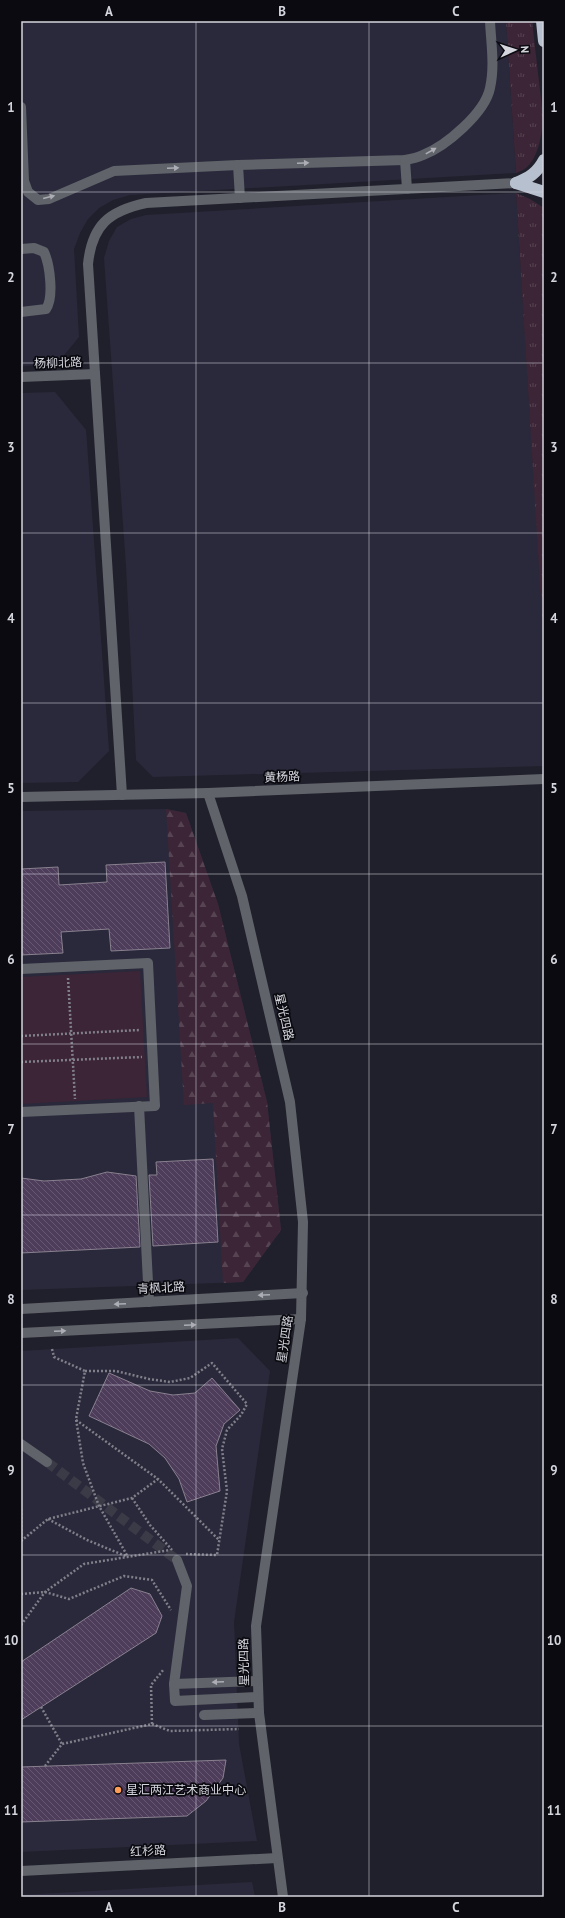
<svg xmlns="http://www.w3.org/2000/svg" width="565" height="1918" viewBox="0 0 565 1918" font-family="'PT Sans','Noto Sans SC',sans-serif">
<style>
.built{fill:#29293b}
.forest{fill:url(#forest-firs)}
.park{fill:url(#park-tufts)}
.garden{fill:#3c2536}
.building{fill:url(#building-back-hatch);stroke:#89818f}
.lines{fill:none;stroke-linecap:round;stroke-linejoin:round}
.minor-tunnel{stroke:#3b3b47;stroke-width:10;stroke-dasharray:10 5;stroke-linecap:butt}
.path{stroke:#80808b;stroke-width:2.5;stroke-dasharray:2 2;stroke-linecap:butt}
.minor{stroke:#606369;stroke-width:10}
.highway{stroke:#b7c0cf;stroke-width:12}
.oneway{fill:#acadb5}
.grid{fill:none;stroke:#d5d5de;stroke-width:1;stroke-opacity:0.55}
.poi-dot{fill:#fd9c55;stroke:#0a0a10;stroke-width:1.5}
.labels{text-anchor:middle;stroke-width:3.5;stroke-linejoin:round;paint-order:stroke}
.street-label{font-size:12px;fill:#d5d5de;stroke:#0a0a10}
.poi-label{font-size:12px;fill:#d5d5de;stroke:#0a0a10;text-anchor:start}
.neatline{fill:none;stroke:#d5d5de;stroke-width:1.5}
.grid-label{font-size:13px;text-anchor:middle;font-weight:bold;fill:#d5d5de}
</style>
<defs>
<pattern id="forest-firs" width="22" height="20" patternUnits="userSpaceOnUse"><rect width="22" height="20" fill="#3c2536"/><path d="M5 1l3.5 6h-7zM16 11l3.5 6h-7z" fill="#574453"/></pattern>
<pattern id="park-tufts" width="24" height="20" patternUnits="userSpaceOnUse"><rect width="24" height="20" fill="#3c2536"/><path d="M3 7l-1-3M5 7V3M7 7l1-3M15 17l-1-3M17 17v-4M19 17l1-3" fill="none" stroke="#574453"/></pattern>
<pattern id="building-back-hatch" width="6" height="6" patternUnits="userSpaceOnUse"><rect width="6" height="6" fill="#4e3c5b"/><path d="M-1 5l2 2M0 0l6 6M5-1l2 2" fill="none" stroke="#675772"/></pattern>
</defs>
<rect width="100%" height="100%" fill="#20202c"/>
<g class="built">
<polygon points="21,21 506,21 516,173 130,195 113,200 99,208 88,219 80,233 74,249 79,337 56,365 21,366"/>
<polygon points="516,193 544,641 544,766 153,777 136,760 126,566 104,258 109,241 117,227 131,219 146,215"/>
<polygon points="55,392 86,430 109,751 78,782 21,783 21,393"/>
<polygon points="166,809 186,813 218,904 267,1102 281,1230 243,1282 21,1290 21,811"/>
<polygon points="238,1338 270,1371 234,1622 239,1744 257,1841 21,1852 21,1351"/>
<polygon points="252,1882 255,1897 21,1897 21,1895"/>
</g>
<polygon class="forest" points="166,809 186,813 218,904 267,1102 281,1230 243,1282 223,1283 213,1103 184,1105"/>
<g class="park">
<path d="M506,21H532L543,117C542,133 539,156 527,167C524,170 519,172 516,173Z"/>
<polygon points="516,193 530,199 544,208 544,650"/>
</g>
<polygon class="garden" points="140,971 147,1097 21,1104 21,977"/>
<g class="building">
<polygon points="165,862 170,948 111,951 109,929 61,932 63,953 21,955 21,869 58,867 59,885 107,882 106,865"/>
<polygon points="213,1159 218,1242 153,1246 149,1175 157,1175 156,1162"/>
<polygon points="107,1172 136,1176 140,1247 21,1253 21,1178 44,1181 81,1179"/>
<polygon points="109,1373 150,1391 173,1395 195,1393 212,1378 240,1410 224,1424 216,1446 220,1491 187,1502 179,1479 165,1458 149,1444 89,1416"/>
<polygon points="131,1588 150,1594 162,1616 156,1633 21,1720 21,1662"/>
<polygon points="226,1760 223,1778 206,1801 187,1816 21,1822 21,1767"/>
</g>
<g class="lines">
<polyline class="minor-tunnel" points="47,1462 177,1560"/>
<g class="path">
<polyline points="68,978 75,1099"/>
<polyline points="21,1036 140,1030"/>
<polyline points="21,1062 142,1057"/>
<polyline points="52,1349 54,1357 85,1371 76,1419 83,1463 99,1506 128,1557"/>
<polyline points="85,1371 116,1371 149,1379 170,1382 190,1378 212,1363 247,1404 241,1415 227,1430 222,1449 227,1491 217,1555 186,1554"/>
<polyline points="76,1420 158,1479 219,1540"/>
<polyline points="132,1498 150,1525 172,1550"/>
<polyline points="21,1509 21,1540"/>
<polyline points="48,1519 87,1540 128,1557"/>
<polyline points="21,1541 48,1519 132,1498 158,1479"/>
<polyline points="21,1594 45,1592 69,1599 124,1576 152,1580 171,1610"/>
<polyline points="21,1625 45,1592 84,1564 170,1550"/>
<polyline points="41,1707 62,1744"/>
<polyline points="152,1724 151,1685 164,1669"/>
<polyline points="45,1766 62,1744 152,1724 170,1731 239,1729"/>
</g>
<g class="minor">
<path d="M21,107L24,181L28,192L38,200L49,199L114,171L238,165L405,160C411,159 417,158 423,155C446,146 485,113 490,88C495,66 491,43 490,21"/>
<polyline points="405,160 407,189"/>
<polyline points="238,165 240,198"/>
<path d="M21,249L34,248L44,252C50,265 54,298 46,309L21,312"/>
<polyline points="21,377 95,374"/>
<polyline points="208,793 242,896 290,1102 303,1222 301,1319 256,1626 259,1713 283,1897"/>
<path d="M122,795L88,264C92,225 109,211 146,203L516,183"/>
<polyline points="21,797 208,793 544,779"/>
<polyline points="21,969 148,963 155,1106 21,1112"/>
<polyline points="139,1106 149,1302"/>
<polyline points="21,1309 303,1293"/>
<polyline points="21,1333 301,1319"/>
<polyline points="21,1444 47,1462"/>
<polyline points="177,1560 187,1586 174,1684 175,1701 258,1697"/>
<polyline points="174,1684 257,1681"/>
<polyline points="204,1715 259,1713"/>
<polyline points="21,1871 277,1858"/>
</g>
<g class="highway">
<polyline points="542,21 544,41"/>
<path d="M516,183C529,178 537,173 544,160"/>
<polyline points="516,183 544,192"/>
</g>
</g>
<defs><path id="oneway-solid" d="M-6-.8H1V-3.2L6.5 0L1 3.2V.8H-6Z"/></defs>
<g class="oneway">
<use href="#oneway-solid" transform="translate(431 151) rotate(-29)"/>
<use href="#oneway-solid" transform="translate(303 163) rotate(-2)"/>
<use href="#oneway-solid" transform="translate(173 168) rotate(-3)"/>
<use href="#oneway-solid" transform="translate(49 197) rotate(-14)"/>
<use href="#oneway-solid" transform="translate(264 1295) rotate(177)"/>
<use href="#oneway-solid" transform="translate(120 1304) rotate(177)"/>
<use href="#oneway-solid" transform="translate(190 1325) rotate(-3)"/>
<use href="#oneway-solid" transform="translate(60 1331) rotate(-3)"/>
<use href="#oneway-solid" transform="translate(218 1682) rotate(178)"/>
</g>
<path class="grid" d="M196,21V1897M369,21V1897M21,192H544M21,363H544M21,533H544M21,703H544M21,874H544M21,1044H544M21,1215H544M21,1385H544M21,1555H544M21,1726H544"/>
<circle class="poi-dot" cx="118" cy="1790" r="4"/>
<g class="labels">
<g class="street-label">
<text transform="translate(58 363) rotate(-2)" y="4">杨柳北路</text>
<text transform="translate(282 777) rotate(-2)" y="4">黄杨路</text>
<text transform="translate(284 1017) rotate(77)" y="4">星光四路</text>
<text transform="translate(161 1288) rotate(-3)" y="4">青枫北路</text>
<text transform="translate(285 1339) rotate(-82)" y="4">星光四路</text>
<text transform="translate(244 1662) rotate(-91)" y="4">星光四路</text>
<text transform="translate(148 1851) rotate(-3)" y="4">红杉路</text>
</g>
<g class="poi-label">
<text x="126" y="1794">星汇两江艺术商业中心</text>
</g>
</g>
<rect width="565" height="1918" fill="none" stroke="#0a0a10" stroke-width="44"/>
<g transform="translate(515 50) rotate(87)" stroke="#0a0a10" stroke-width="3" paint-order="stroke">
<path d="M0-3L7 15L0 10L-7 15Z" fill="#d5d5de"/>
<text y="-6" font-size="11" font-weight="bold" text-anchor="middle" fill="#d5d5de">N</text>
</g>
<rect x="22" y="22" width="521" height="1874" class="neatline"/>
<g class="grid-label">
<text x="109" y="16">A</text>
<text x="282" y="16">B</text>
<text x="456" y="16">C</text>
<text x="11" y="112">1</text>
<text x="554" y="112">1</text>
<text x="11" y="282">2</text>
<text x="554" y="282">2</text>
<text x="11" y="452">3</text>
<text x="554" y="452">3</text>
<text x="11" y="623">4</text>
<text x="554" y="623">4</text>
<text x="11" y="793">5</text>
<text x="554" y="793">5</text>
<text x="11" y="964">6</text>
<text x="554" y="964">6</text>
<text x="11" y="1134">7</text>
<text x="554" y="1134">7</text>
<text x="11" y="1304">8</text>
<text x="554" y="1304">8</text>
<text x="11" y="1475">9</text>
<text x="554" y="1475">9</text>
<text x="11" y="1645">10</text>
<text x="554" y="1645">10</text>
<text x="11" y="1815">11</text>
<text x="554" y="1815">11</text>
<text x="109" y="1912">A</text>
<text x="282" y="1912">B</text>
<text x="456" y="1912">C</text>
</g>
</svg>
